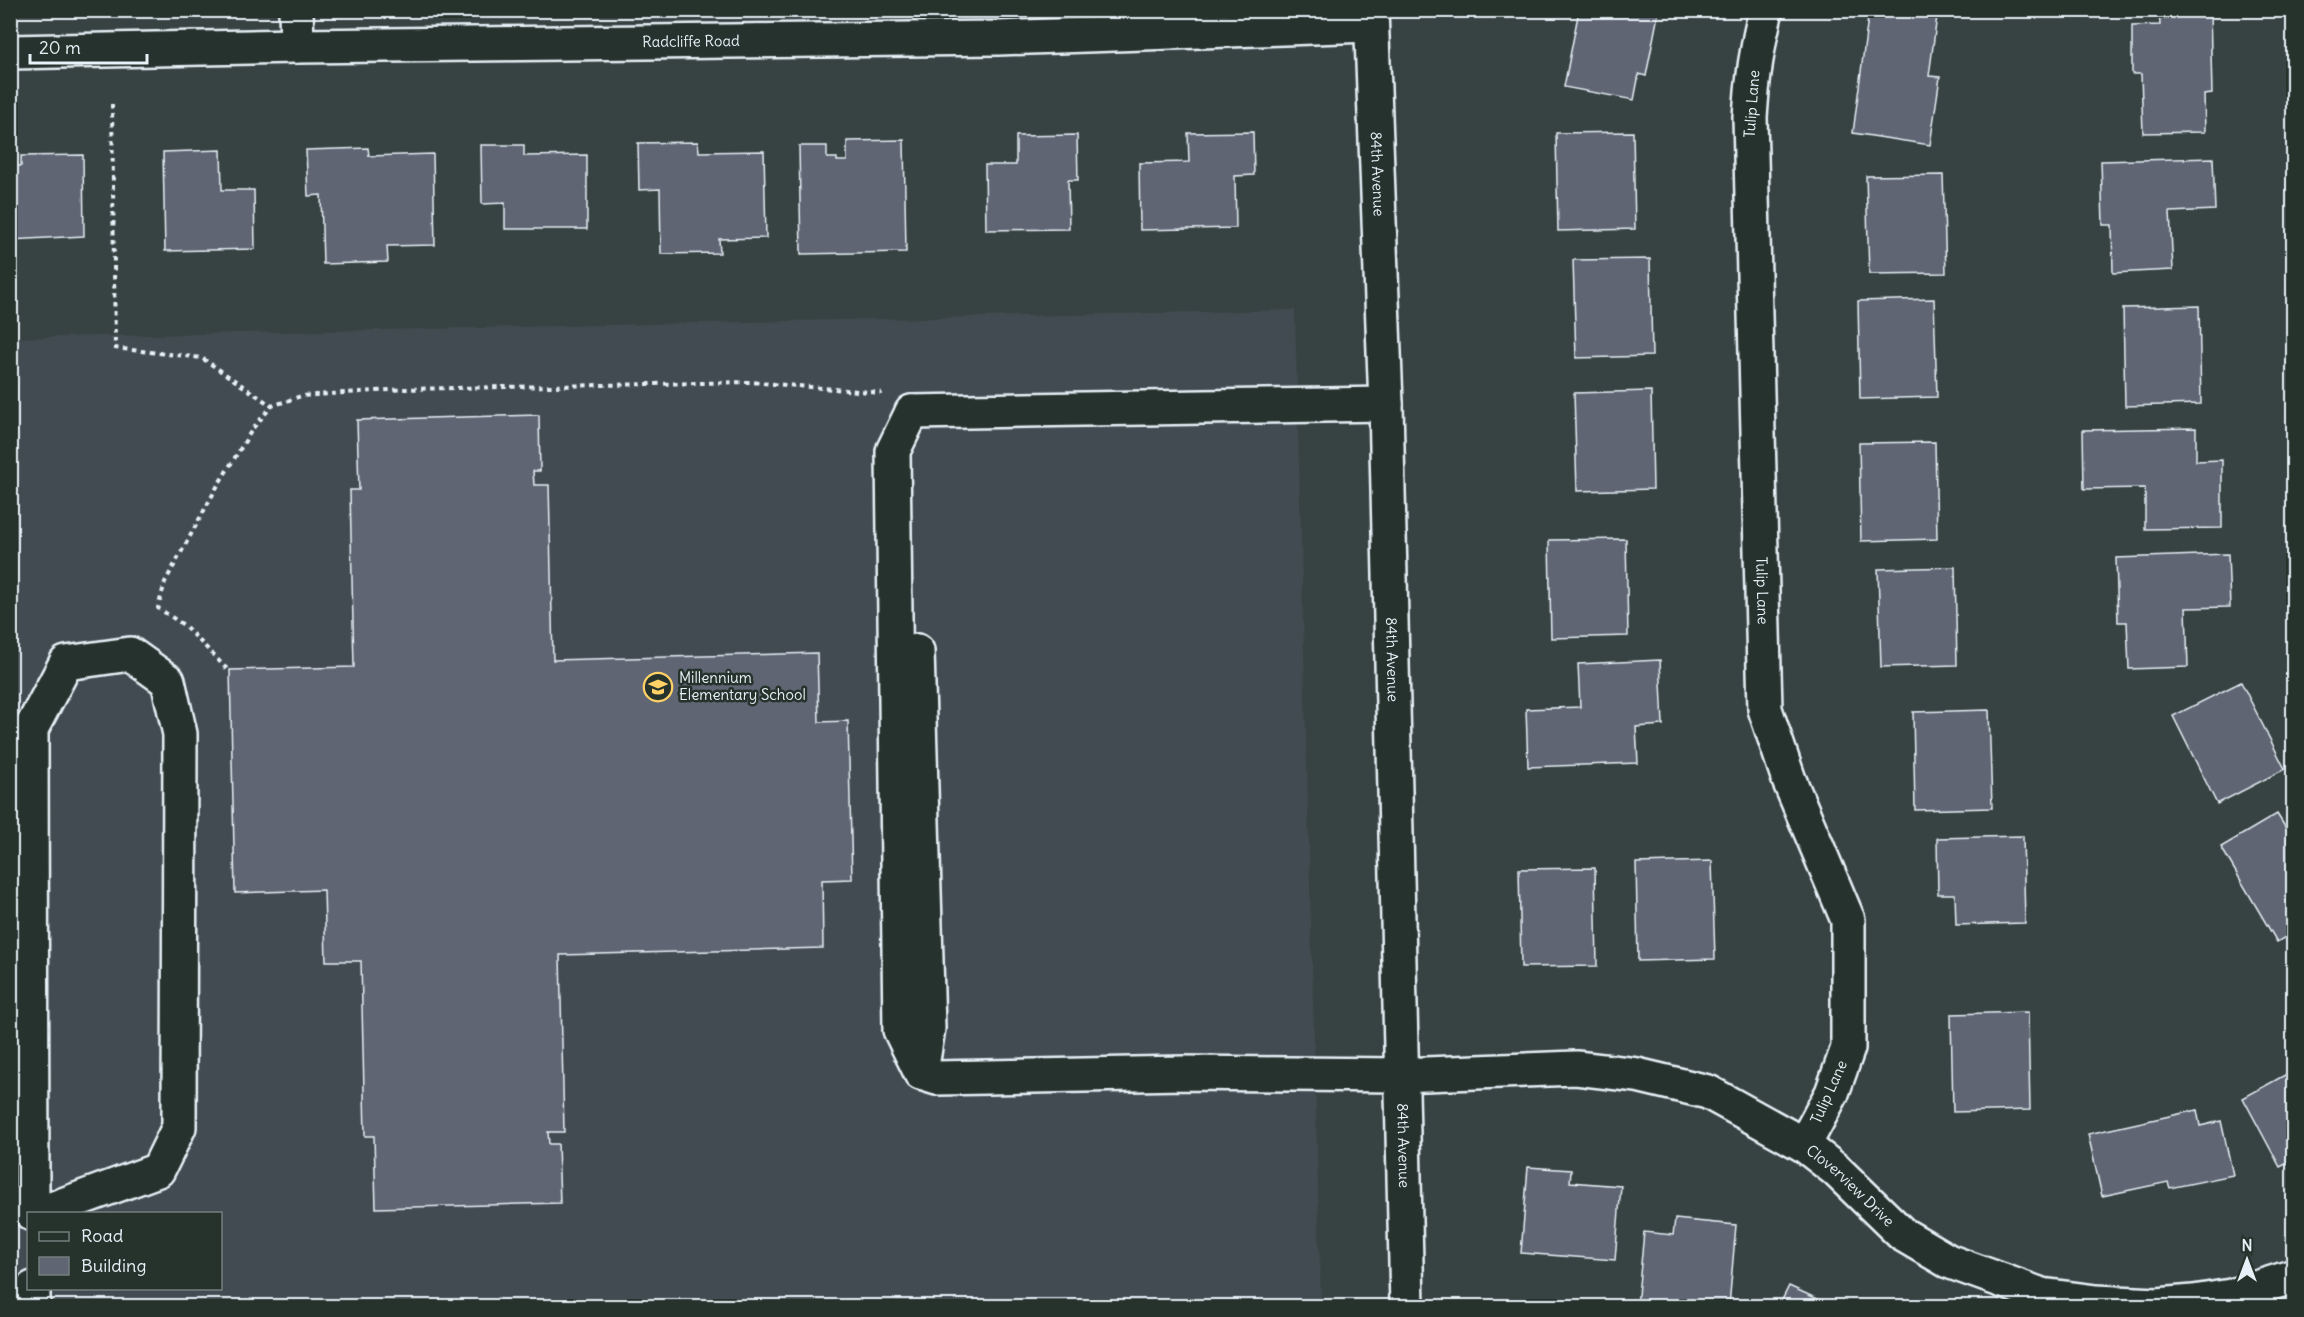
<svg xmlns="http://www.w3.org/2000/svg" width="2304" height="1317" viewBox="0 0 2304 1317" font-family="Delius,sans-serif">
<style>
.built{fill:#434c51;fill-rule:evenodd}
.building{fill:#5f6573;stroke:#e8f1f8;stroke-width:1.5}
.lines{fill:none;stroke-linecap:round;stroke-linejoin:round}
.minor-casing{stroke:#e8f1f8;stroke-width:38}
.path{stroke:#e8f1f8;stroke-width:4;stroke-dasharray:4.5 4.5;stroke-linecap:butt}
.minor{stroke:#26332d;stroke-width:33}
.labels{text-anchor:middle;stroke-width:5;stroke-linejoin:round;paint-order:stroke}
.street-label{font-size:15px;fill:#e8f1f8;stroke:#26332d}
.poi-label{font-size:15px;fill:#e8f1f8;stroke:#26332d;text-anchor:start}
</style>
<rect width="100%" height="100%" fill="#374242"/>
<filter id="ink" filterUnits="userSpaceOnUse"><feTurbulence type="fractalNoise" baseFrequency=".0167" numOctaves="2"/><feDisplacementMap in="SourceGraphic" scale="12" xChannelSelector="R" yChannelSelector="G"/><feConvolveMatrix kernelMatrix="1 2 1 2 8 2 1 2 1" color-interpolation-filters="sRGB"/></filter>
<g filter="url(#ink)">
<path class="built" d="M1295,310L1321,1306H11L10,338ZM28,1214H220V1288H28Z"/>
<g class="building">
<polygon points="1579,10 1659,10 1646,76 1639,74 1634,100 1564,87"/>
<polygon points="1869,10 1894,10 1937,16 1929,76 1940,77 1930,145 1853,133"/>
<polygon points="2159,10 2210,10 2212,94 2204,95 2205,132 2143,133 2141,74 2132,74 2132,26 2160,25"/>
<polygon points="1253,132 1254,175 1235,176 1236,228 1140,230 1139,163 1189,162 1188,133"/>
<polygon points="1633,132 1635,229 1558,231 1556,133"/>
<polygon points="1077,135 1078,180 1068,180 1069,229 986,230 985,165 1016,165 1016,136"/>
<polygon points="904,140 906,252 801,254 799,146 827,146 827,158 837,158 837,161 847,161 847,141"/>
<polygon points="698,142 699,152 764,151 766,238 719,239 720,253 661,254 660,189 639,190 638,143"/>
<polygon points="481,145 524,145 524,156 587,155 587,229 505,229 505,203 482,204"/>
<polygon points="368,148 369,156 433,154 435,245 387,246 388,262 323,264 321,195 308,196 306,150"/>
<polygon points="221,150 222,190 254,190 255,249 165,251 163,152"/>
<polygon points="83,155 84,236 10,240 10,166 21,166 21,156"/>
<polygon points="2213,158 2215,210 2170,212 2173,270 2113,273 2112,225 2103,225 2101,161"/>
<polygon points="1943,175 1946,273 1869,274 1866,176"/>
<polygon points="1650,259 1652,356 1576,358 1573,260"/>
<polygon points="1934,299 1937,397 1860,399 1858,301"/>
<polygon points="2199,306 2201,404 2125,406 2123,308"/>
<polygon points="1651,391 1653,489 1577,491 1574,393"/>
<polygon points="539,415 540,471 533,471 534,485 549,485 553,660 817,653 819,722 848,721 852,879 822,880 823,948 560,955 564,1132 548,1132 549,1144 558,1144 560,1203 376,1208 374,1136 365,1136 361,961 326,961 324,890 235,893 230,670 354,667 350,490 359,490 357,420"/>
<polygon points="2196,428 2196,461 2222,460 2222,528 2145,529 2145,488 2084,489 2083,430"/>
<polygon points="1935,442 1937,539 1861,541 1859,443"/>
<polygon points="1626,539 1628,636 1551,638 1549,540"/>
<polygon points="2228,554 2230,607 2186,608 2188,667 2129,669 2127,622 2118,622 2116,558"/>
<polygon points="1955,567 1957,665 1881,667 1878,569"/>
<polygon points="1660,660 1663,725 1636,727 1638,763 1528,767 1526,709 1580,707 1578,664"/>
<polygon points="2241,682 2285,769 2217,804 2173,716"/>
<polygon points="1989,710 1992,808 1915,810 1913,712"/>
<polygon points="2277,814 2294,841 2294,932 2277,942 2221,847"/>
<polygon points="2023,836 2025,923 1956,925 1955,894 1938,894 1937,838"/>
<polygon points="1712,861 1715,959 1638,961 1636,863"/>
<polygon points="1595,868 1597,966 1521,967 1519,869"/>
<polygon points="2028,1012 2030,1110 1953,1112 1951,1014"/>
<polygon points="2294,1070 2294,1160 2280,1167 2243,1098"/>
<polygon points="2197,1110 2200,1126 2221,1121 2233,1175 2170,1188 2168,1182 2102,1196 2088,1134"/>
<polygon points="1528,1167 1571,1170 1570,1182 1621,1186 1615,1260 1521,1253"/>
<polygon points="1675,1219 1736,1225 1729,1306 1637,1306 1644,1232 1673,1235"/>
<polygon points="1789,1286 1829,1304 1828,1306 1779,1306"/>
</g>
<g class="lines">
<g class="minor-casing">
<g id="minor">
<polyline points="296,10 297,46"/>
<path id="s1" d="M1371,10L1386,404L1407,1306"/>
<path id="s2" d="M1766,10C1757,46 1752,81 1750,117L1765,709L1789,780L1848,920V1048L1832,1093L1804,1145"/>
<path id="s3" d="M10,52L297,46L998,38L1371,25"/>
<path id="s4" d="M912,412L893,451L900,1030L921,1073L937,1078L1183,1073L1400,1075L1576,1068L1637,1075L1708,1092L1804,1145L1836,1170L1902,1234L1948,1261L2042,1295L2096,1302L2157,1305L2194,1302L2231,1296L2294,1276"/>
<polyline points="912,412 1386,404"/>
<polyline points="917,651 928,1028 921,1073"/>
<polyline points="32,1214 31,729 66,663 130,654 168,681 180,734 179,1127 158,1170 38,1214"/>
<polyline points="33,1288 33,1306"/>
</g>
</g>
<g class="path">
<polyline points="112,104 115,348 202,358 272,406"/>
<polyline points="227,669 185,626 158,608 165,582 218,485 253,428 272,406 301,396 405,389 750,382 882,393"/>
</g>
<use href="#minor" class="minor"/>
</g>
</g>
<defs>
<g id="school-ring" transform="scale(1.5)"><circle r="9.5" fill="#26332d" stroke="#ffd166" stroke-width="1.5"/><path d="M0-5L7-2L0 1L-7-2ZM-4 1L0 2.5L4 1V4Q0 6-4 4Z" fill="#ffd166"/></g>
</defs>
<g fill-rule="evenodd">
<use href="#school-ring" x="658" y="687"/>
</g>
<g class="labels">
<g class="street-label">
<text dy="5" stroke="none"><textPath href="#s3" startOffset="681">Radcliffe Road</textPath></text>
<text transform="translate(1752 104) rotate(-86)" y="5">Tulip Lane</text>
<text dy="5" stroke="none"><textPath href="#s1" startOffset="164">84th Avenue</textPath></text>
<text dy="5" stroke="none"><textPath href="#s2" startOffset="582">Tulip Lane</textPath></text>
<text dy="5" stroke="none"><textPath href="#s1" startOffset="650">84th Avenue</textPath></text>
<text transform="translate(1829 1092) rotate(-66)" y="5">Tulip Lane</text>
<text dy="5" stroke="none"><textPath href="#s1" startOffset="1136">84th Avenue</textPath></text>
<text dy="5" stroke="none"><textPath href="#s4" startOffset="1632">Cloverview Drive</textPath></text>
</g>
<g class="poi-label">
<text x="679" y="683">Millennium<tspan x="679" dy="17">Elementary School</tspan></text>
</g>
</g>
<rect width="2304" height="1317" fill="none" stroke="#26332d" stroke-width="36"/>
<rect x="18" y="18" width="2268" height="1281" fill="none" stroke="#e8f1f8" stroke-width="2" filter="url(#ink)"/>
<rect x="27" y="1212" width="195" height="78" fill="#26332d" stroke="#747f7e" stroke-width="1.5"/>
<rect x="39" y="1232" width="30" height="9" fill="#26332d" stroke="#747f7e" stroke-width="1.5"/>
<text x="81" y="1242" font-size="18" fill="#e8f1f8">Road</text>
<rect x="39" y="1257" width="30" height="18" fill="#5f6573" stroke="#747f7e" stroke-width="1.5"/>
<text x="81" y="1272" font-size="18" fill="#e8f1f8">Building</text>
<g transform="translate(2247 1260)" stroke="#26332d" stroke-width="4.5" paint-order="stroke">
<path d="M0-4.5L10 22L0 15L-10 22Z" fill="#e8f1f8"/>
<text y="-9" font-size="16" font-weight="bold" text-anchor="middle" fill="#e8f1f8">N</text>
</g>
<path d="M30 54v9h117v-9" fill="none" stroke="#e8f1f8" stroke-width="3"/>
<text x="39" y="54" font-size="18" fill="#e8f1f8" stroke="#26332d" stroke-width="4.5" paint-order="stroke">20 m</text>
</svg>
